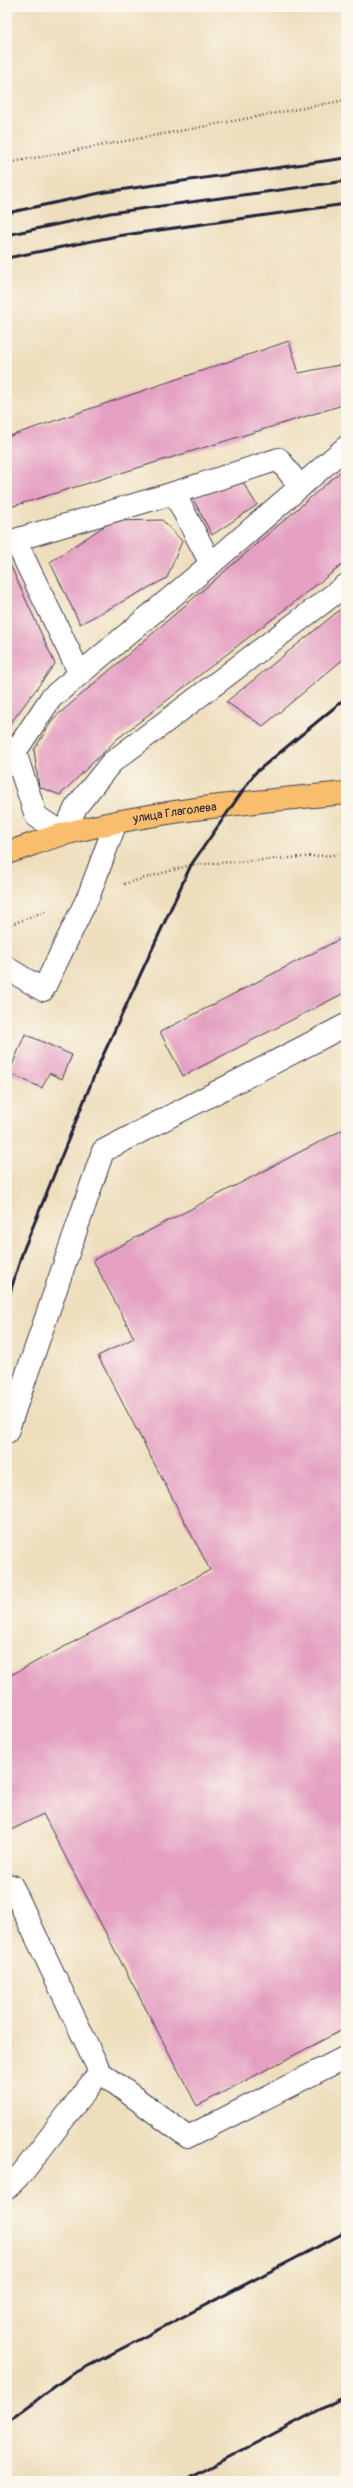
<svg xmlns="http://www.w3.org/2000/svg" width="353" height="2488" viewBox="0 0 353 2488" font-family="Pangolin,sans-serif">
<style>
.building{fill:#e49fc1}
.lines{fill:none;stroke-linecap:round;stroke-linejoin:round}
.minor-casing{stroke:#413e4e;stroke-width:24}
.major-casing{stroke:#413e4e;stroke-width:24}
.path{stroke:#413e4e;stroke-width:2.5;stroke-dasharray:1 3;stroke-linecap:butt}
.minor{stroke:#fff;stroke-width:22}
.major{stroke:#f9be6d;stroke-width:22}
.rail{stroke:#22223b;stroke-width:3}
.labels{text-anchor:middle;stroke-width:3;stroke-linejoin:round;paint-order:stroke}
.street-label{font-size:12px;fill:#22223b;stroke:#fbf7ec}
</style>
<rect width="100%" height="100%" fill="#fbf7ec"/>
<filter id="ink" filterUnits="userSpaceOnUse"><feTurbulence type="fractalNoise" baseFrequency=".025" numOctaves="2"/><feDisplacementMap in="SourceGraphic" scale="8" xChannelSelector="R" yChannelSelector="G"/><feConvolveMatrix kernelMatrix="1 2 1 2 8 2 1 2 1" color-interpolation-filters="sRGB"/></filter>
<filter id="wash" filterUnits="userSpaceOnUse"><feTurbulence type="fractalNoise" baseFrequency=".012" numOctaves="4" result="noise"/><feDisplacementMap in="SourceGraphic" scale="16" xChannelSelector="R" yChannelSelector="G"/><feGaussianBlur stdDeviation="0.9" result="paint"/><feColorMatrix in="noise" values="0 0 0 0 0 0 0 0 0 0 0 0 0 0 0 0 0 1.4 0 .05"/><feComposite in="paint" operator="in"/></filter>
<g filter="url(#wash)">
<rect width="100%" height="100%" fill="#eedebd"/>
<g id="blocks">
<g class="building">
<polygon points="289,341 299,373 344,364 346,404 7,508 7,437"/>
<polygon points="346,467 346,562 117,739 60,795 39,787 34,750 53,719"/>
<polygon points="240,478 257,505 212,535 193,499"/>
<polygon points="162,520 182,541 167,578 80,624 50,562 112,521"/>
<polygon points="7,558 55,664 7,728"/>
<polygon points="346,605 346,657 263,726 226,702"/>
<polygon points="346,936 346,992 183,1076 160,1032"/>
<polygon points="25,1034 72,1055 62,1079 49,1073 42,1088 9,1073"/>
<polygon points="346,1128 346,2028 197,2106 43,1814 7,1832 7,1677 210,1570 98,1356 134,1338 93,1260"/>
</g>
</g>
</g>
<g filter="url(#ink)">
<use href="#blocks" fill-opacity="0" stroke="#413e4e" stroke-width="1"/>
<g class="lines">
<g class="minor-casing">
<g id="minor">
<polyline points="174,493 279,459 300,487"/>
<polyline points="211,564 346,447"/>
<polyline points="80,674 15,540 174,493 211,564 51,698 15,752 36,816 63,834 76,807 111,763 346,585"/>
<polyline points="7,968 43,990 89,895 116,822"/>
<polyline points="7,1432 103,1151 346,1025"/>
<polyline points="7,1885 12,1886 100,2072"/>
<polyline points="7,2188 23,2172 100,2072 188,2137 346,2057"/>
</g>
</g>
<g class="major-casing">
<g id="major">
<path id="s1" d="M7,853C26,847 45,839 64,834C156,810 252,802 346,793"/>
</g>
</g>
<g class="path">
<polyline points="7,163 346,100"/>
<polyline points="124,884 191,865 346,854"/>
<polyline points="7,926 48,910"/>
</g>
<use href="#minor" class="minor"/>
<use href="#major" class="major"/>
<g class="rail">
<polyline points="7,213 105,192 346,158"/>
<polyline points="7,235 110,213 346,181"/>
<polyline points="7,258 117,236 346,204"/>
<polyline points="7,1302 23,1251 99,1064 191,865 255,773 346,698"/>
<polyline points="7,2422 69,2376 346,2232"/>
<polyline points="183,2481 346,2396"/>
</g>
</g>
</g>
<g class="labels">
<g class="street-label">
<text dy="4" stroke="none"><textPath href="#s1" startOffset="173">улица Глаголева</textPath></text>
</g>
</g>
<rect width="353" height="2488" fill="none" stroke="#fbf7ec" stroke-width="24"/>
</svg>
